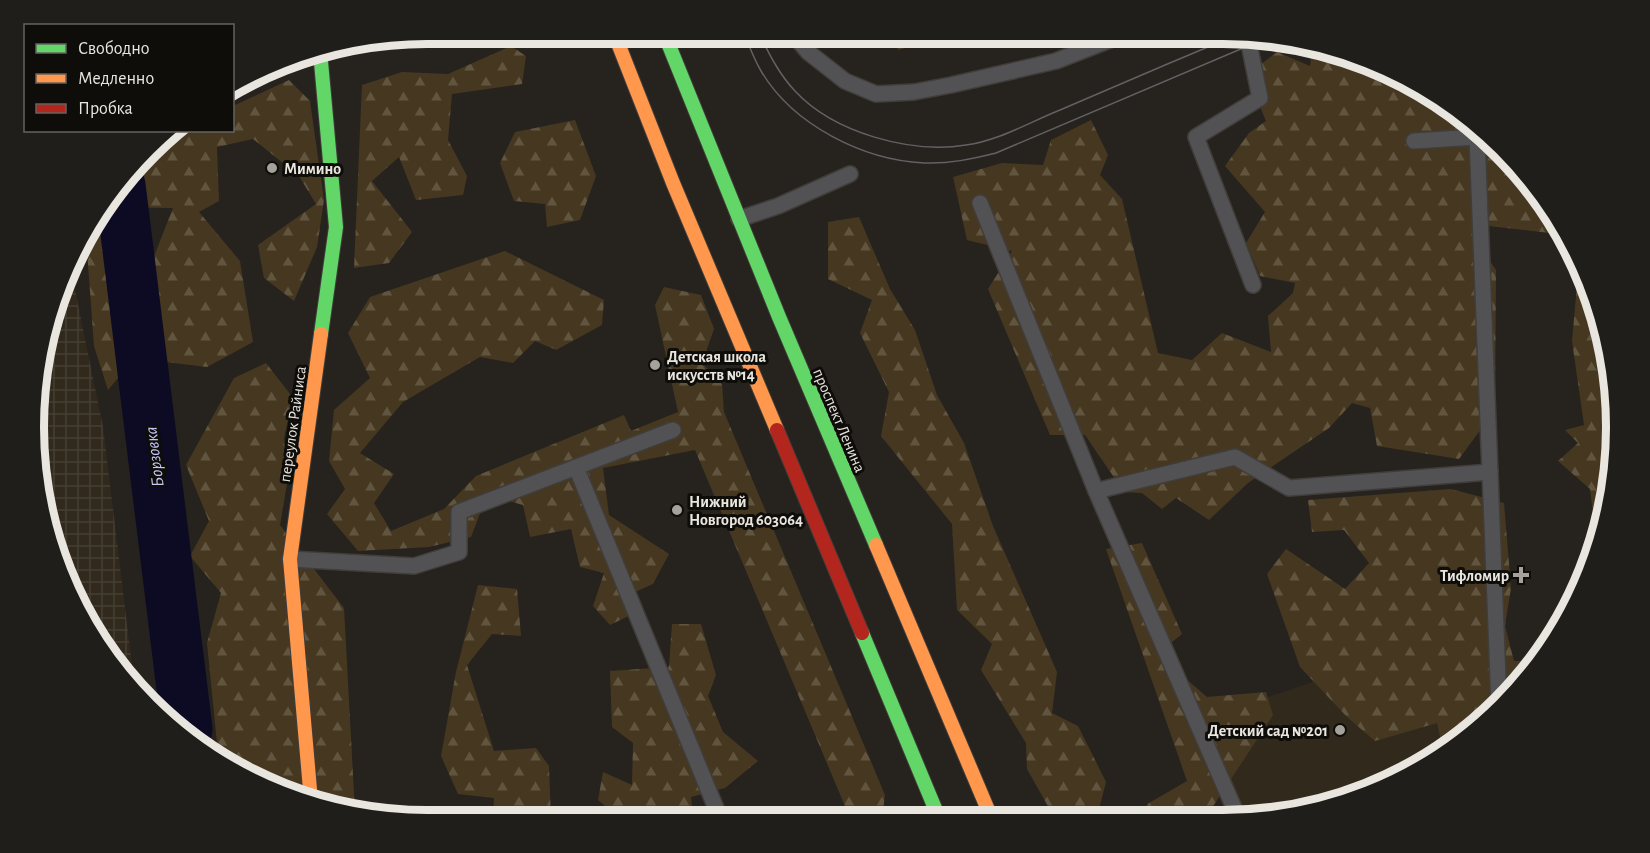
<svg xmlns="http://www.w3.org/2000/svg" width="1650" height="853" viewBox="0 0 1650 853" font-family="'Alegreya Sans',sans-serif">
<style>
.built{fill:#31291c}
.industrial{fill:url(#industrial-grid)}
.forest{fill:url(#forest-firs)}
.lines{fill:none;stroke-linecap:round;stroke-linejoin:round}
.river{stroke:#0d0a23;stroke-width:51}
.lane-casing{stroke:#403d3a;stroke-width:18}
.fast-casing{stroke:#403d3a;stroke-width:16}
.slow-casing{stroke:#403d3a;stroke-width:16}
.jam-casing{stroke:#403d3a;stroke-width:16}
.lane{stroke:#525255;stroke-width:15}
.fast{stroke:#63d668;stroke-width:14}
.slow{stroke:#ff974d;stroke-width:14}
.jam{stroke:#b3261e;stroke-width:14}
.tram{stroke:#626163;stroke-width:1.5}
.poi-dot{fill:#a5a19b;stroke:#0f0d09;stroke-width:2}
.labels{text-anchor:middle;stroke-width:6;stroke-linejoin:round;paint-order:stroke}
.poi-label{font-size:16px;font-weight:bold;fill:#e9e5df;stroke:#0f0d09;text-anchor:start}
.street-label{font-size:16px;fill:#e9e5df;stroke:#0f0d09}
.water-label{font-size:18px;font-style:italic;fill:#c4c6f8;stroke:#0f0d09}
.rim{fill:none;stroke:#e9e5df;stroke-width:8}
</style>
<defs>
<pattern id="industrial-grid" width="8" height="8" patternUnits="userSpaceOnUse" patternTransform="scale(1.5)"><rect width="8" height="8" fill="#31291c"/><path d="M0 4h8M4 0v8" fill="none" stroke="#453e32"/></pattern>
<pattern id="forest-firs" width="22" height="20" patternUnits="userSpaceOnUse" patternTransform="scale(1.5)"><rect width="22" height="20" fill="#463820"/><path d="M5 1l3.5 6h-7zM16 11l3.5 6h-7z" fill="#615540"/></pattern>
</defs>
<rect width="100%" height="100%" fill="#26221e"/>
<polygon class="built" points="1477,627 1463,739 1374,790 1275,817 1245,817 1202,719"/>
<polygon class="industrial" points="71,270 103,427 135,690 63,577 34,453 46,325"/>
<g class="forest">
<polygon points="880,33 932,34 932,39 899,50"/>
<polygon points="1016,34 1066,34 1054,43 1018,40"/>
<polygon points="1313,44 1398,74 1463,115 1520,167 1567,235 1489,226 1477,242 1496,270 1495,410 1459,459 1377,446 1370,408 1352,403 1329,428 1248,483 1209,520 1176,498 1162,509 1142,493 1124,492 1085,435 1050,435 988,289 1012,251 967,240 953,177 1002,163 1043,165 1051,140 1091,120 1108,155 1100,175 1122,199 1158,353 1192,360 1222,333 1271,352 1268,316 1293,293 1295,283 1260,276 1246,243 1265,212 1225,166 1249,133 1266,121 1247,75 1277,52 1310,66"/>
<polygon points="511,46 526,56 522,84 452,94 448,140 467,176 463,195 416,200 399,157 372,181 412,232 389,263 354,268 362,85 402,72 448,74"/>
<polygon points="289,80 310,101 324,200 317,247 294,301 264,278 258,245 316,204 299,176 253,139 217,147 219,201 199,212 240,261 253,342 207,367 157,361 149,269 173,208 103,207 118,378 108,390 94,346 86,237 99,208 172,131 232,130 233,106"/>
<polygon points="575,120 596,176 580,220 547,227 545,204 514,201 500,163 515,132"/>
<polygon points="859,217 890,289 915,330 937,395 964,443 993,526 1057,672 1052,713 1078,726 1106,782 1097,817 1054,817 1027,769 1026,743 981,670 992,644 957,610 952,524 881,436 889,392 860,333 872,300 828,279 828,222"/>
<polygon points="505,251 604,300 602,325 556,350 535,341 513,363 480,357 403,402 360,453 394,474 374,503 391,531 444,509 476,476 624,415 631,431 678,412 655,305 664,287 701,295 714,329 702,363 722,384 724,412 885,795 882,818 850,818 695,450 603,468 609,515 669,554 653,584 635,592 643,609 610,625 593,606 604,573 580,567 571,529 530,537 523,505 487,495 471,537 429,547 358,551 327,514 345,489 329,461 334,410 370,378 348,333 370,297"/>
<path d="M1579,263C1618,348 1631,456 1597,546L1590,489L1558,461L1578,443L1565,430L1584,425L1572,341Z"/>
<polygon points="266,363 293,398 284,438 287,483 280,525 344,608 355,812 324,806 252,779 218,753 207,643 221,593 190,556 209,521 186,465 234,378"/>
<path d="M1451,489L1504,503L1511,588L1505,626L1514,661H1536C1513,696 1480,729 1443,750L1437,723L1375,741L1347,717L1300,667L1267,574L1286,549L1345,589L1369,563L1344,530L1312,532L1308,500Z"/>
<polygon points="1142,543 1182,634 1157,654 1207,697 1266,692 1273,715 1212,808 1185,817 1137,817 1149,803 1187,781 1106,549"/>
<polygon points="478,585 517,589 521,636 492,634 467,665 494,751 536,748 549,766 551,819 493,819 494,798 458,794 441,756 456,672"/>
<polygon points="672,624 701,624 716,675 708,696 723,732 758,761 725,788 691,797 693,818 621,819 598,800 603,772 632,785 633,743 612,727 610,671 669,667"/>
</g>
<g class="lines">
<polyline class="river" points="120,185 187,729"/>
<g class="lane-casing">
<g id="lane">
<polyline points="792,33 808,52 845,81 876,94 914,92 951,85 1056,61 1125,34"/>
<polyline points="1247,34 1260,98 1196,137 1253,285"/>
<polyline points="1414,141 1477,137 1499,705"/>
<polyline points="980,203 1096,491 1238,817"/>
<polyline points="739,219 778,206 850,174"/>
<polyline points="576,467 720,818"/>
<polyline points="1096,491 1235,457 1289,488 1490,472"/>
<polyline points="290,559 414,566 459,552 459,512 673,430"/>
</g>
</g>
<g class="fast-casing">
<g id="fast">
<polyline points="664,33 779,317 876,545"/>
<polyline points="320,51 336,227 321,334"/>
<polyline points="862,633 939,818"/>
</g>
</g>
<g class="slow-casing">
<g id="slow">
<polyline points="614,33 673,183 777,430"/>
<polyline points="876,545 991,817"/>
<polyline points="311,801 290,559 321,334"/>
</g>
</g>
<g class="jam-casing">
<polyline id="jam" points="777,430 862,633"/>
</g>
<use href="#lane" class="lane"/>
<use href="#fast" class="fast"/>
<use href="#slow" class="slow"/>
<use href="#jam" class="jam"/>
<g class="tram">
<path d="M744,33C749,46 754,59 761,71C793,125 863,160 924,163C949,164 972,159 996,153L1269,37"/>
<path d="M759,33C769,54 779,74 795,91C834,133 911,154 966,145C998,141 1030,122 1060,110C1120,84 1179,59 1239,34"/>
</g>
</g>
<g class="poi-dot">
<circle cx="272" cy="168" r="6"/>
<circle cx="655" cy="365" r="6"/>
<circle cx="677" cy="510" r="6"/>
<path d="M1518 566h6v6h6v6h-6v6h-6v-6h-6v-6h6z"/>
<circle cx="1340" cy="730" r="6"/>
</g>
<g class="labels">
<g class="poi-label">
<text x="284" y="174">Мимино</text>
<text x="667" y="362">Детская школа<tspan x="667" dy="18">искусств №14</tspan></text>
<text x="689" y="507">Нижний<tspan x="689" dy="18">Новгород 603064</tspan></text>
<text x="1509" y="581" text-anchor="end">Тифломир</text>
<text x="1328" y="736" text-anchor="end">Детский сад №201</text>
</g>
<g class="street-label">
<text transform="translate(840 420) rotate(67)" y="6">проспект Ленина</text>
<text transform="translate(292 424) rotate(-82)" y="6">переулок Райниса</text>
</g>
<g class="water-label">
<text transform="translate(154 457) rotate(-97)" y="6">Борзовка</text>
</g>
</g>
<path d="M0 0H1650V853H0ZM427 44H1223A383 383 0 0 1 1606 427V427A383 383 0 0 1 1223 810H427A383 383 0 0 1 44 427V427A383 383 0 0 1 427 44Z" fill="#201e1a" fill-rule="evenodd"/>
<path class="rim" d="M427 44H1223A383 383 0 0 1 1606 427V427A383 383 0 0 1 1223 810H427A383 383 0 0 1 44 427V427A383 383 0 0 1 427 44Z"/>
<rect x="24" y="24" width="210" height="108" fill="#0f0d09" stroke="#66635f" stroke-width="1.5"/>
<rect x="36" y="44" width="30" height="9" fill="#63d668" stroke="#66635f" stroke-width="1.5"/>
<text x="78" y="54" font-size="18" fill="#e9e5df">Свободно</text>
<rect x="36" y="74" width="30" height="9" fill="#ff974d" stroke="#66635f" stroke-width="1.5"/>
<text x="78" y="84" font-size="18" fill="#e9e5df">Медленно</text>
<rect x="36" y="104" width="30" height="9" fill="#b3261e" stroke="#66635f" stroke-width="1.5"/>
<text x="78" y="114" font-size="18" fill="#e9e5df">Пробка</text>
</svg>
